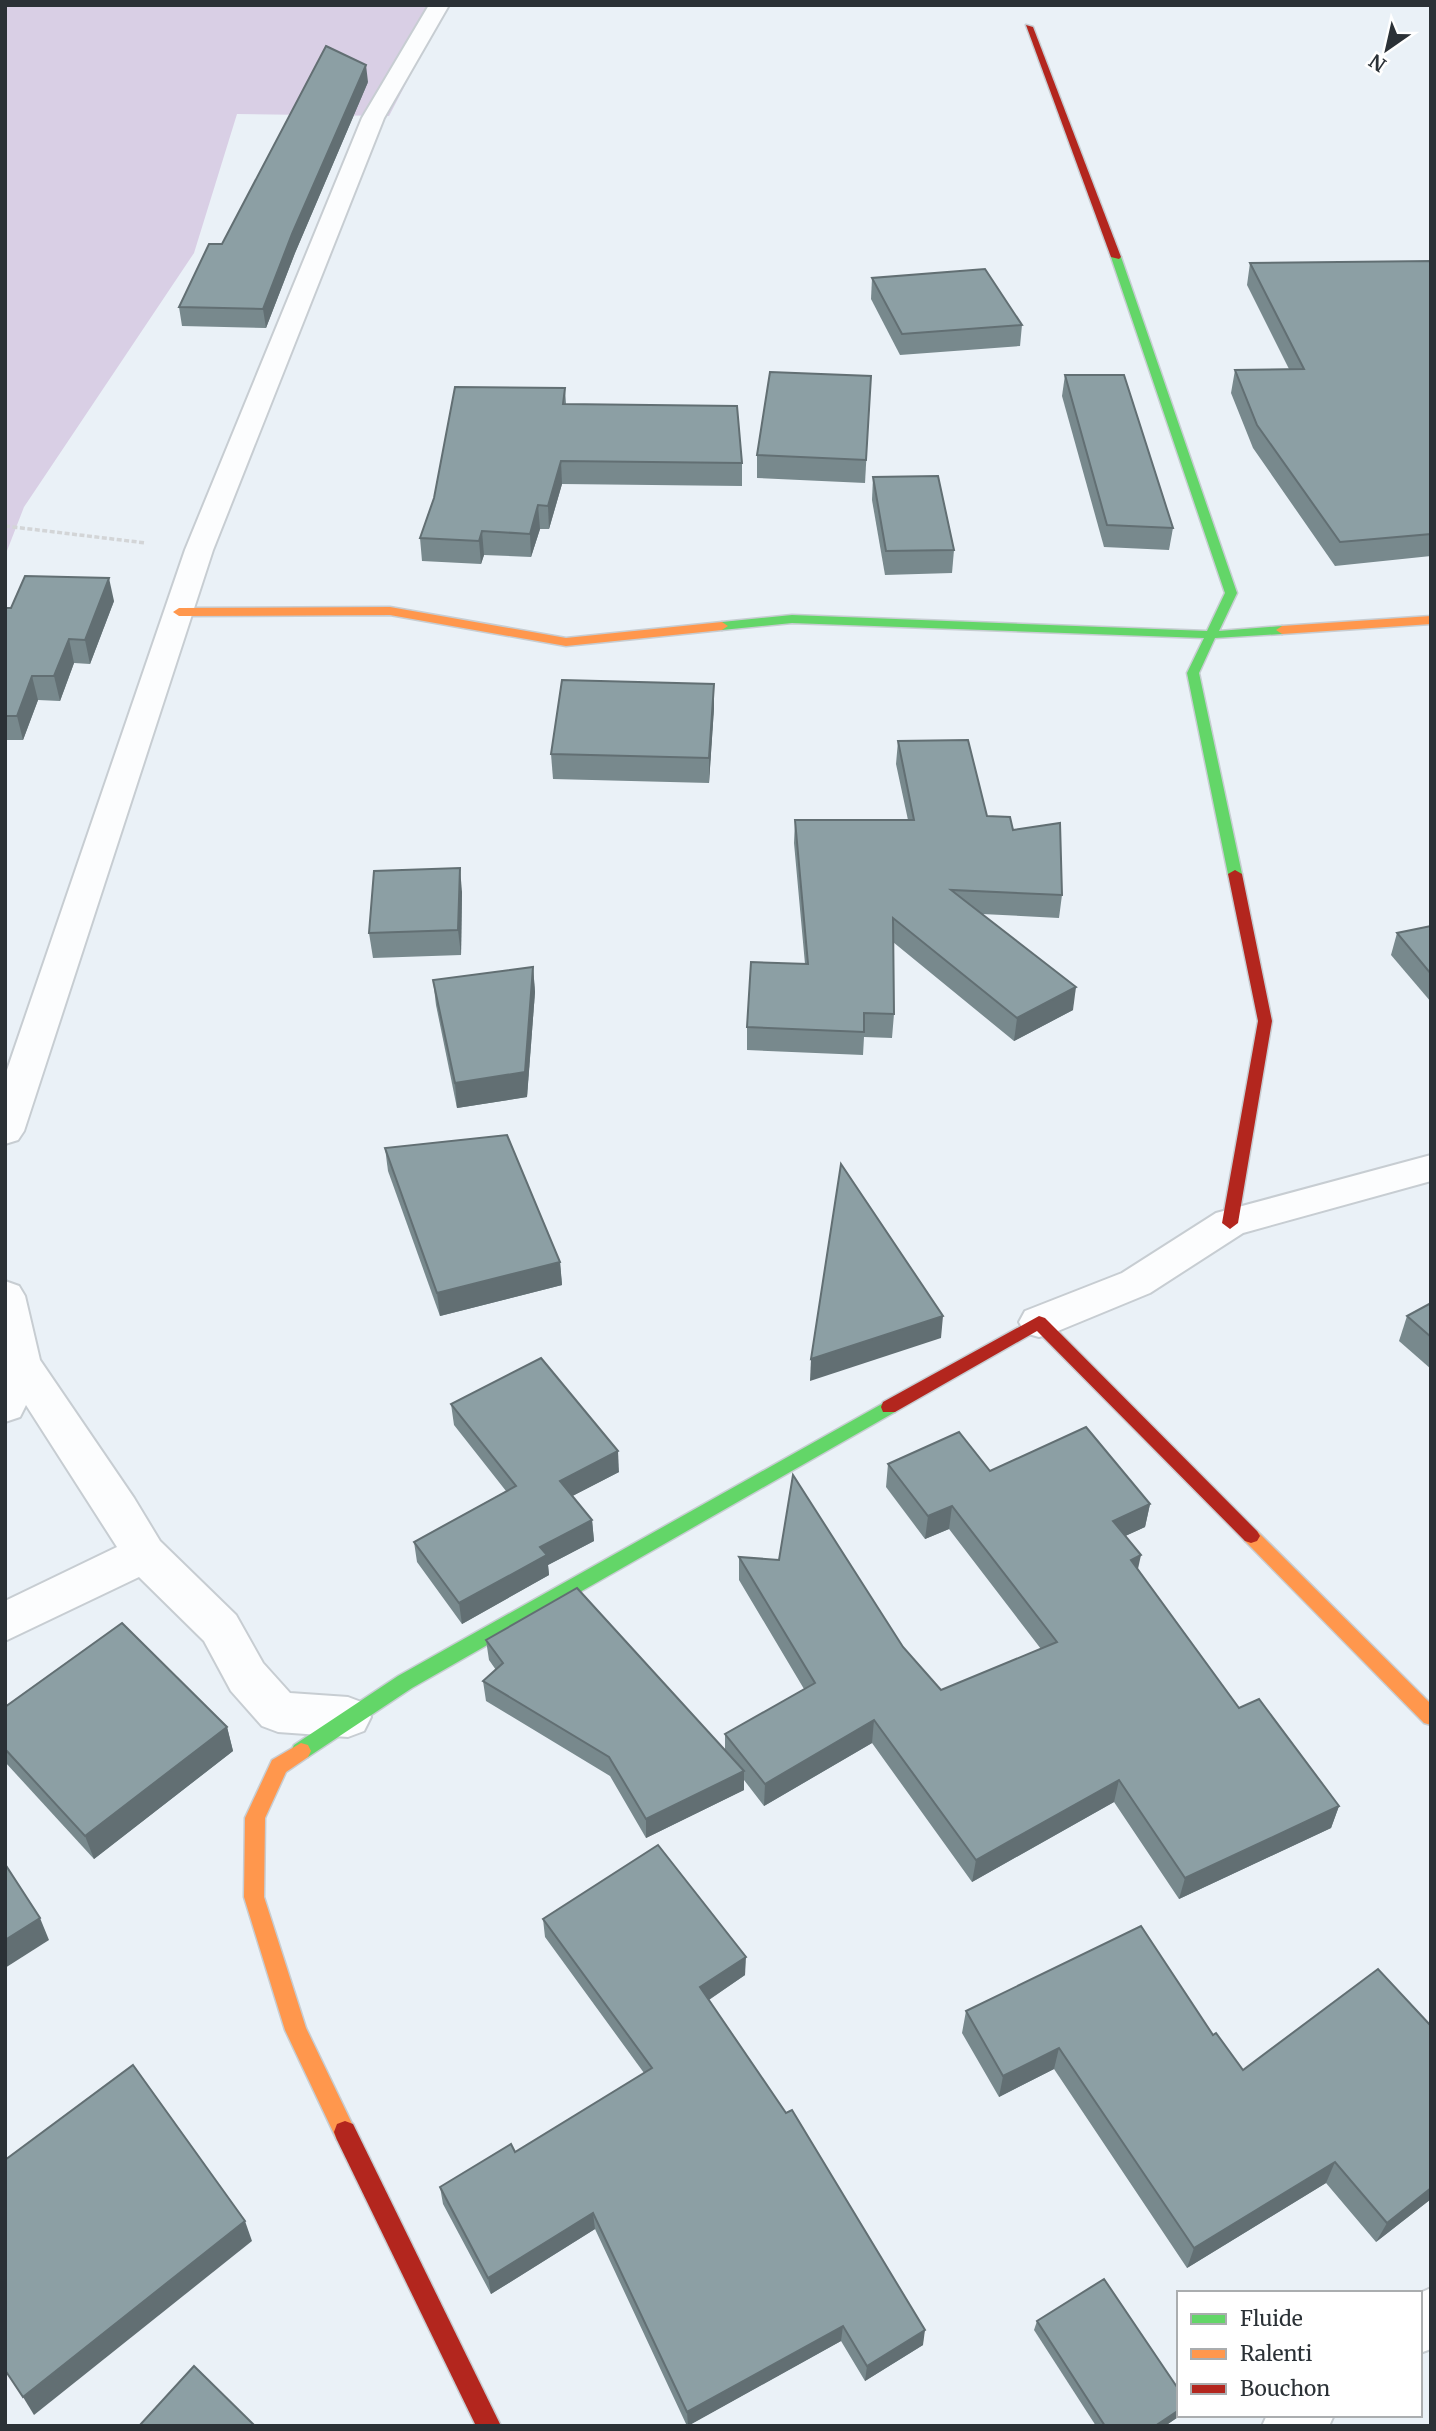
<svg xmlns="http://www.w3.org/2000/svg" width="1436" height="2431" viewBox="0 0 1436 2431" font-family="Merriweather,serif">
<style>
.green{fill:#d9cfe5}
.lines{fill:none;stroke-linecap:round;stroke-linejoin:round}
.street-casing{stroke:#c7cdd2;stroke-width:4}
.fast-casing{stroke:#c7cdd2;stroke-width:3}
.slow-casing{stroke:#c7cdd2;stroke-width:3}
.jam-casing{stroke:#c7cdd2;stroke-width:3}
.path{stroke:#d3d5d7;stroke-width:3.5;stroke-dasharray:5 2.5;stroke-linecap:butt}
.street{fill:#fcfdfe;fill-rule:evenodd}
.fast{fill:#63d668;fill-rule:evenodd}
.slow{fill:#ff974d;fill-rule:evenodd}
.jam{fill:#b3261e;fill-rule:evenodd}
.wall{fill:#78898d}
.shaded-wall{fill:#626f73}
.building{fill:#8c9fa4;stroke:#626f73;stroke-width:2}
</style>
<rect width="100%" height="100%" fill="#eaf1f7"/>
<polygon class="green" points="5,5 447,5 389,116 237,114 194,253 24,507 5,556"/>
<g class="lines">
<g class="street-casing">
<g id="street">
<polygon points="429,5 449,5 384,118 213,550 24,1131 18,1140 5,1144 5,1076 185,550 362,118"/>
<polygon points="1431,1155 1431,1181 1243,1233 1150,1293 1053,1333 1039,1337 1025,1333 1019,1322 1025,1311 1122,1273 1216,1213"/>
<polygon points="5,1281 19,1286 25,1296 40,1360 134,1498 160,1541 236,1615 263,1663 290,1693 348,1697 364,1703 371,1717 364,1731 348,1737 278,1732 262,1726 231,1691 204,1641 139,1577 5,1641 5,1601 117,1547 26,1405 20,1417 5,1422"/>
<polygon points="1431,2288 1431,2349 1420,2353 1420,2293"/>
<polygon points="1267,2415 1334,2415 1329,2426 1262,2426"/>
</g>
</g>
<g class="fast-casing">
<g id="fast">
<polygon points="1116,254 1121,257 1237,593 1219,631 1282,626 1288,630 1282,634 1215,638 1199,673 1242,874 1235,878 1228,874 1187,673 1204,638 792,623 722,630 716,626 722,622 792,615 1207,631 1225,593 1111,257"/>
<polygon points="889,1400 895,1402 897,1407 895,1412 412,1688 308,1757 301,1759 294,1757 291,1751 294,1745 398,1676"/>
</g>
</g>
<g class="slow-casing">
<g id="slow">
<polygon points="390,607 566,638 722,622 728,626 722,630 566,646 390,615 179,616 173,612 179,608"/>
<polygon points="1431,616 1431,624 1282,634 1276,630 1282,626"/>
<polygon points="1251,1529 1257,1531 1431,1704 1431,1725 1424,1723 1245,1541 1242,1536 1245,1531"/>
<polygon points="301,1743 308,1745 311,1751 308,1757 286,1772 265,1818 264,1897 306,2028 356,2132 353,2140 345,2143 337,2140 285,2030 244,1897 245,1818 272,1760"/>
</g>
</g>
<g class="jam-casing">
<g id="jam">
<polygon points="1026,25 1033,27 1121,257 1119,259 1111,257"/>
<polygon points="1235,870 1242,874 1272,1021 1238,1223 1230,1229 1222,1223 1258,1021 1228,874"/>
<polygon points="1039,1316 1045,1318 1257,1531 1260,1536 1257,1541 1251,1543 1245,1541 1037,1331 895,1412 883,1412 881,1407 883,1402"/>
<polygon points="345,2121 353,2124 501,2426 476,2426 337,2140 334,2132 337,2124"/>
</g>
</g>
<polyline class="path" points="5,526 146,543"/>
<use href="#street" class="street"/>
<use href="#fast" class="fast"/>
<use href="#slow" class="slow"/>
<use href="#jam" class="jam"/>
</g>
<g class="wall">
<polygon points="368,82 295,253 266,328 182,326 179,307 222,244"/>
<polygon points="1431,261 1431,556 1335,566 1253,448 1231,393 1235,370 1289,369 1247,285 1250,263"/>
<polygon points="872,278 1022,325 1020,346 900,355 871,299"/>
<polygon points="1065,375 1173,528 1169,550 1104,547 1062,396"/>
<polygon points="871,376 865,483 757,478 757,455"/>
<polygon points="565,388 566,404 742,463 742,486 562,484 549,529 540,529 531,557 484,555 481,564 422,561 420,538"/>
<polygon points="873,477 954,550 952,573 885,575 872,500"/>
<polygon points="114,601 90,664 74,663 60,701 38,700 23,740 5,740 5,608"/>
<polygon points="714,684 714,708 709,783 553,779 551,754"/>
<polygon points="898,741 987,816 1013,830 1062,895 1059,918 982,914 1073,1010 1014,1041 893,942 894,1014 892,1038 864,1037 863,1055 747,1050 747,1027 805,964 794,843 795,820 908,820 896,764"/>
<polygon points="462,892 461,955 373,958 369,933"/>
<polygon points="1431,926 1431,1002 1391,955 1397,933"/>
<polygon points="533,967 535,992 527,1097 457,1108 436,1005 433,980"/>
<polygon points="385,1148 560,1262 562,1285 440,1316 388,1171"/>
<polygon points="1431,1303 1431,1369 1399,1341 1407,1316"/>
<polygon points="451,1404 619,1472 572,1496 592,1520 594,1541 548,1565 549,1575 462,1624 417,1562 414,1542 506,1491 454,1425"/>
<polygon points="888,1464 990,1471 1150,1504 1145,1527 1125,1536 1138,1570 1239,1708 1339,1806 1331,1828 1179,1899 1114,1802 972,1882 872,1743 764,1806 744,1780 744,1790 646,1838 610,1776 486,1701 483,1681 496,1670 489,1660 486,1640 725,1750 725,1734 804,1689 739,1580 739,1557 903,1647 941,1690 1041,1649 949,1529 925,1539 886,1487"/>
<polygon points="5,1707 227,1727 233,1751 94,1859 5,1762"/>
<polygon points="543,1919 745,1975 709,2000 923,2345 865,2381 841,2341 687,2426 595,2229 491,2294 443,2204 440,2187 515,2152 644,2073 545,1937"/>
<polygon points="966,2011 1213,2035 1243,2070 1431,2026 1431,2199 1376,2242 1326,2183 1187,2268 1054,2069 999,2097 962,2033"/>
<polygon points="1037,2321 1181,2415 1165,2426 1096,2426 1034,2330"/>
</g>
<g class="shaded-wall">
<polygon points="366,65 368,82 295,253 266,328 263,309 292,234"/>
<polygon points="561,461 562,484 549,529 548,506"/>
<polygon points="538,505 540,529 531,557 530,534"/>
<polygon points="482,531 484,555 481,564 479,541"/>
<polygon points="109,578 114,601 90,664 85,640"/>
<polygon points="69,639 74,663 60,701 54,676"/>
<polygon points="32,676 38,700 23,740 17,716"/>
<polygon points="714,684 714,708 709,783 709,758"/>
<polygon points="460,868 462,892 461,955 458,930"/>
<polygon points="533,967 535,992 527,1097 457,1108 455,1083"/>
<polygon points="1076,987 1073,1010 1014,1041 1017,1018"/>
<polygon points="560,1262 562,1285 440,1316 437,1293"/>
<polygon points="943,1316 941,1338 810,1381 811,1359"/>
<polygon points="618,1451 619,1472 561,1502 560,1481"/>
<polygon points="1150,1504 1145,1527 1108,1544 1113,1521"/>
<polygon points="952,1506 949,1529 925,1539 928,1516"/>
<polygon points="592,1520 594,1541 548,1565 549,1575 462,1624 459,1603 540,1547"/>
<polygon points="1141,1555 1136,1578 1131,1560"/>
<polygon points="874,1720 872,1743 764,1806 765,1784"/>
<polygon points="227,1727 233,1751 94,1859 85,1836"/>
<polygon points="744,1771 744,1790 646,1838 646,1819"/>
<polygon points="1119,1780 1114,1802 972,1882 976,1860"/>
<polygon points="1339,1806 1331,1828 1179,1899 1185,1878"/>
<polygon points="40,1918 49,1940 5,1968 5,1940"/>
<polygon points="746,1957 745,1975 701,2005 700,1987"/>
<polygon points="1059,2048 1054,2069 999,2097 1003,2076"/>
<polygon points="1335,2162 1326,2183 1187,2268 1194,2248"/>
<polygon points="1431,2188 1431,2199 1376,2242 1387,2223"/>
<polygon points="593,2213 595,2229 491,2294 488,2278"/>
<polygon points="245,2221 252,2241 34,2415 23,2397"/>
<polygon points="843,2326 841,2341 688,2426 687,2412"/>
<polygon points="925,2330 923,2345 865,2381 867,2366"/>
<polygon points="1179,2410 1179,2415 1181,2415 1165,2426 1155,2426"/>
</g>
<g class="building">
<polygon points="326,46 366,65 292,234 263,309 179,307 209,244 222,244"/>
<polygon points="1431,261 1431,534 1340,542 1257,425 1235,370 1304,369 1250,263"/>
<polygon points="985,269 1022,325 902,334 872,278"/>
<polygon points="770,372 871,376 866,460 757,455"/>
<polygon points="1065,375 1124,375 1173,528 1107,525"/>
<polygon points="455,387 565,388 563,404 737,406 742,463 561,461 548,506 538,505 530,534 482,531 479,541 420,538 434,498"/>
<polygon points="938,476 954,550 886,551 873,477"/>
<polygon points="25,576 109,578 85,640 69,639 54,676 32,676 17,716 5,716 5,608 11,608"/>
<polygon points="562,680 714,684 709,758 551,754"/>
<polygon points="968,740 987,816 1010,817 1013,830 1060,823 1062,895 951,890 1076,987 1017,1018 893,918 894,1014 864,1013 864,1032 747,1027 751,962 808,964 795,820 914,820 898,741"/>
<polygon points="460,868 458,930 369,933 374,871"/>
<polygon points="1431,926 1431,974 1397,933"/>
<polygon points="533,967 525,1072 455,1083 433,980"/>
<polygon points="507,1135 560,1262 437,1293 385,1148"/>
<polygon points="841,1164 943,1316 811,1359"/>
<polygon points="1431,1303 1431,1337 1407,1316"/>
<polygon points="541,1358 618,1451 560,1481 592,1520 540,1547 547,1555 459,1603 414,1542 516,1486 451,1404"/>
<polygon points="1086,1427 1150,1504 1113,1521 1141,1555 1131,1560 1239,1708 1259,1699 1339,1806 1185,1878 1119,1780 976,1860 874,1720 765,1784 725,1734 815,1683 739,1557 779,1560 793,1475 903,1647 941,1690 1057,1642 952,1506 928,1516 888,1464 959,1432 990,1471"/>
<polygon points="577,1588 744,1771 646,1819 609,1757 483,1681 503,1663 486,1640"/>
<polygon points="122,1623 227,1727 85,1836 5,1749 5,1707"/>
<polygon points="658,1845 746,1957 700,1987 786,2113 792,2110 925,2330 867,2366 843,2326 687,2412 593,2213 488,2278 440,2187 511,2144 515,2152 652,2068 543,1919"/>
<polygon points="5,1864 40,1918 5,1940"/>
<polygon points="1141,1926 1213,2035 1216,2033 1243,2070 1378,1969 1431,2026 1431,2188 1387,2223 1335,2162 1194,2248 1059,2048 1003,2076 966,2011"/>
<polygon points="133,2065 245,2221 23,2397 5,2370 5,2160"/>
<polygon points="1104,2279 1179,2390 1179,2410 1155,2426 1105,2426 1037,2321"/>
<polygon points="194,2366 255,2426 139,2426"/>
</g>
<rect width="1436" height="2431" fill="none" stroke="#2b3136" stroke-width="14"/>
<rect x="1177" y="2291" width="245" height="126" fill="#ffffff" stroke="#aaadaf" stroke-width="2"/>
<rect x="1191" y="2314" width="35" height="10" fill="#63d668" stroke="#aaadaf" stroke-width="2"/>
<text x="1240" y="2326" font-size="21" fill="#2b3136">Fluide</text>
<rect x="1191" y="2349" width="35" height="10" fill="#ff974d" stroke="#aaadaf" stroke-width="2"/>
<text x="1240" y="2361" font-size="21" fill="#2b3136">Ralenti</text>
<rect x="1191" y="2384" width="35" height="10" fill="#b3261e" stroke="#aaadaf" stroke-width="2"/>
<text x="1240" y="2396" font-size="21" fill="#2b3136">Bouchon</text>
<g transform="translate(1387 49) rotate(214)" stroke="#ffffff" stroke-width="5" paint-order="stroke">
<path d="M0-5L12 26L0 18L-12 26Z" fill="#2b3136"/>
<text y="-10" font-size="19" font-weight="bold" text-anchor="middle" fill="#2b3136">N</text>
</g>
</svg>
